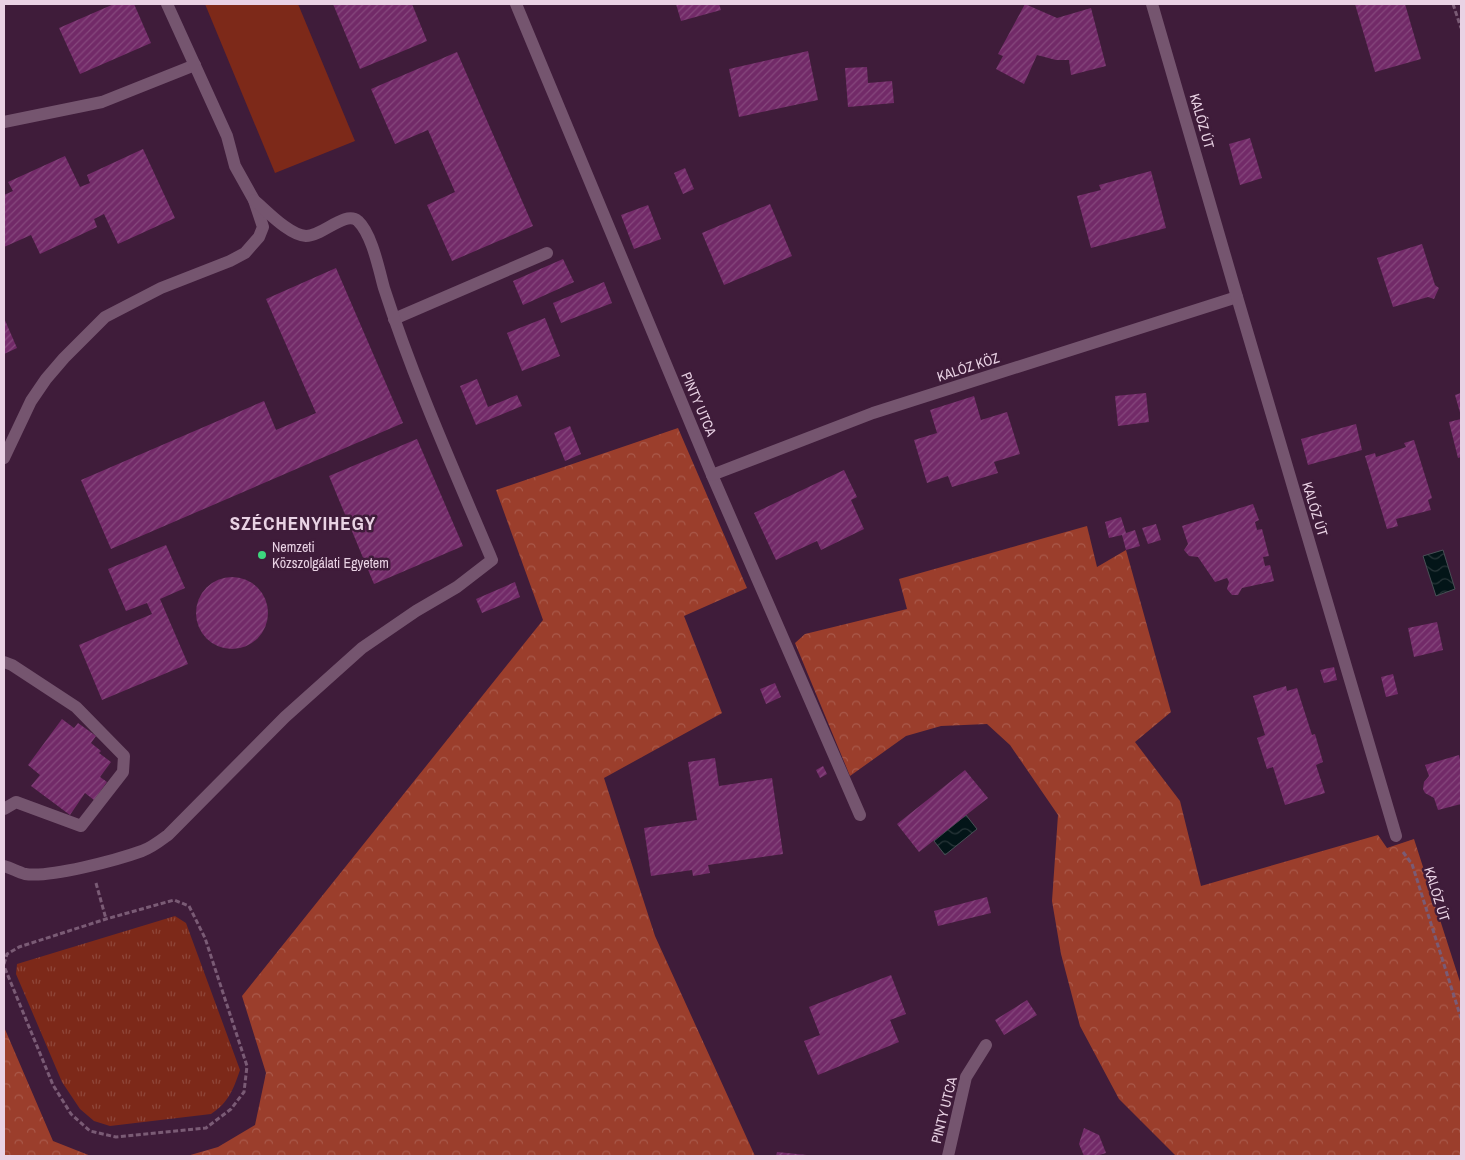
<svg xmlns="http://www.w3.org/2000/svg" width="1465" height="1160" viewBox="0 0 1465 1160" font-family="'Archivo Narrow',sans-serif">
<style>
.grass{fill:url(#grass-tufts)}
.forest{fill:url(#forest-crowns)}
.pitch{fill:#7d2919}
.water{fill:url(#water-waves);stroke:#484e55}
.building{fill:url(#building-hatch)}
.lines{fill:none;stroke-linecap:round;stroke-linejoin:round}
.path{stroke:#7a5b75;stroke-width:3;stroke-dasharray:5 2.5;stroke-linecap:butt}
.service{stroke:#75556f;stroke-width:12}
.minor{stroke:#75556f;stroke-width:12}
.poi-dot{fill:#3dd77e;stroke:#3f1c3a;stroke-width:2}
.labels{text-anchor:middle;stroke-width:5;stroke-linejoin:round;paint-order:stroke}
.street-label{font-size:14px;fill:#e9d2e4;stroke:#3f1c3a}
.poi-label{font-size:14px;fill:#e9d2e4;stroke:#3f1c3a;text-anchor:start}
.district-label{font-size:19px;font-weight:bold;letter-spacing:1px;fill:#e9d2e4;stroke:#3f1c3a}
</style>
<defs>
<pattern id="grass-tufts" width="24" height="20" patternUnits="userSpaceOnUse" patternTransform="scale(1.25)"><rect width="24" height="20" fill="#7d2919"/><path d="M3 7l-1-3M5 7V3M7 7l1-3M15 17l-1-3M17 17v-4M19 17l1-3" fill="none" stroke="#8f473a"/></pattern>
<pattern id="forest-crowns" width="20" height="18" patternUnits="userSpaceOnUse" patternTransform="scale(1.25)"><rect width="20" height="18" fill="#9b3e2c"/><path d="M2 6a3 3 0 1 1 6 0M12 15a3 3 0 1 1 6 0" fill="none" stroke="#a9594a"/></pattern>
<pattern id="water-waves" width="16" height="10" patternUnits="userSpaceOnUse" patternTransform="scale(1.25)"><rect width="16" height="10" fill="#031518"/><path d="M0 5q4-4 8 0t8 0" fill="none" stroke="#283639"/></pattern>
<pattern id="building-hatch" width="6" height="6" patternUnits="userSpaceOnUse" patternTransform="scale(1.25)"><rect width="6" height="6" fill="#722a68"/><path d="M-1 1l2-2M0 6l6-6M5 7l2-2" fill="none" stroke="#86487d"/></pattern>
</defs>
<rect width="100%" height="100%" fill="#3f1c3a"/>
<path class="grass" d="M175,916L186,923L240,1070C233,1090 229,1102 211,1114L110,1126L94,1121L80,1109L62,1082L16,974L17,964Z"/>
<g class="forest">
<polygon points="678,428 747,588 684,616 722,713 604,778 655,936 755,1156 187,1156 218,1147 255,1125 266,1073 242,996 543,620 496,490"/>
<polygon points="1087,526 1097,567 1126,550 1171,712 1135,742 1180,801 1201,886 1378,835 1387,848 1414,839 1461,985 1461,1156 1176,1156 1119,1099 1080,1026 1061,954 1052,901 1058,815 1010,745 987,724 941,726 906,736 850,776 795,643 805,634 907,609 899,579"/>
<polygon points="4,1027 53,1141 91,1156 4,1156"/>
</g>
<polygon class="pitch" points="205,4 298,4 355,141 275,173"/>
<g class="water">
<polygon points="1443,550 1455,589 1436,596 1423,556"/>
<polygon points="966,815 977,829 945,855 934,841"/>
</g>
<g class="building">
<polygon points="114,4 134,4 151,43 80,74 59,28"/>
<polygon points="333,4 412,4 427,41 360,69"/>
<polygon points="676,4 719,4 721,10 681,21"/>
<polygon points="1025,4 1057,18 1091,8 1106,66 1071,75 1069,60 1056,60 1037,55 1024,84 996,69 1003,56 998,54"/>
<polygon points="1355,4 1405,4 1421,59 1375,72"/>
<polygon points="808,51 818,100 739,117 729,69"/>
<polygon points="457,52 533,226 452,261 427,205 455,192 428,130 395,144 371,89"/>
<polygon points="867,67 868,83 892,81 894,103 848,107 845,68"/>
<polygon points="1250,138 1262,178 1240,185 1229,144"/>
<polygon points="143,149 175,218 118,244 104,214 94,219 97,227 40,254 31,235 4,247 4,195 13,191 8,182 65,156 80,187 90,183 87,175"/>
<polygon points="685,168 694,189 683,194 674,173"/>
<polygon points="1151,171 1166,228 1091,248 1077,196 1101,190 1099,185"/>
<polygon points="770,204 792,256 724,285 702,233"/>
<polygon points="648,205 661,239 634,249 621,215"/>
<polygon points="1422,244 1435,285 1439,288 1434,299 1428,297 1393,307 1377,258"/>
<polygon points="563,259 574,282 523,305 513,281"/>
<polygon points="336,268 403,423 111,549 81,480 264,401 276,430 316,413 266,299"/>
<polygon points="604,282 612,303 561,323 553,303"/>
<polygon points="4,318 17,348 4,354"/>
<polygon points="545,318 560,356 522,371 507,333"/>
<polygon points="477,379 488,407 517,395 522,406 476,425 460,386"/>
<polygon points="1146,393 1149,422 1118,426 1115,396"/>
<polygon points="1461,393 1461,416 1455,395"/>
<polygon points="974,396 981,420 1007,412 1020,454 994,462 998,473 952,487 948,476 927,483 914,440 937,433 930,410"/>
<polygon points="1461,419 1461,457 1458,458 1449,422"/>
<polygon points="1356,424 1362,450 1308,465 1301,439"/>
<polygon points="570,426 581,454 565,461 554,433"/>
<polygon points="417,439 463,546 374,584 329,476"/>
<polygon points="1414,440 1432,498 1428,500 1431,510 1396,519 1398,526 1387,529 1365,456 1375,453 1376,457 1406,447 1404,443"/>
<polygon points="844,470 857,497 851,500 864,529 821,550 817,541 776,560 754,513"/>
<polygon points="1253,504 1259,520 1255,522 1257,530 1262,529 1269,556 1263,557 1265,566 1270,565 1274,581 1242,588 1238,595 1232,595 1227,589 1229,582 1227,578 1215,582 1198,557 1189,556 1184,550 1188,544 1182,526"/>
<polygon points="1121,517 1126,533 1135,530 1140,546 1126,550 1122,535 1109,538 1105,522"/>
<polygon points="1156,524 1161,540 1148,544 1142,528"/>
<polygon points="166,545 185,588 160,599 188,664 102,700 79,645 152,614 147,603 126,611 108,569"/>
<circle cx="232" cy="613" r="36"/>
<polygon points="515,582 520,597 482,613 476,599"/>
<polygon points="1437,622 1443,650 1414,657 1408,628"/>
<polygon points="1334,667 1337,680 1324,683 1320,670"/>
<polygon points="1393,674 1398,694 1386,697 1381,677"/>
<polygon points="775,683 781,697 766,704 760,689"/>
<polygon points="1286,686 1287,691 1297,688 1312,735 1315,734 1323,762 1316,765 1325,793 1285,805 1273,767 1267,769 1257,738 1265,735 1253,696"/>
<polygon points="62,719 74,728 78,723 96,736 91,743 101,751 99,753 111,762 100,777 107,782 94,800 85,793 70,815 31,786 40,775 28,765"/>
<polygon points="1459,755 1461,764 1461,804 1438,810 1434,798 1425,793 1423,789 1424,782 1429,776 1425,765"/>
<polygon points="715,758 719,786 772,778 783,854 708,865 710,873 693,876 692,870 651,876 644,828 697,820 688,762"/>
<polygon points="823,766 827,774 820,778 816,770"/>
<polygon points="965,770 988,798 919,852 897,824"/>
<polygon points="987,897 991,913 938,926 934,911"/>
<polygon points="891,975 906,1014 890,1020 899,1042 818,1075 804,1041 820,1035 809,1007"/>
<polygon points="1027,1000 1037,1015 1004,1035 995,1020"/>
<polygon points="1084,1128 1099,1135 1106,1153 1096,1156 1084,1156 1079,1144"/>
<polygon points="777,1152 807,1155 807,1156 776,1156"/>
</g>
<g class="lines">
<g class="path">
<polyline points="1453,4 1461,28"/>
<polyline points="1403,852 1412,864 1461,1018"/>
<polyline points="96,883 106,919"/>
<polyline points="4,964 7,954 19,947 106,919 174,900 189,906 205,938 247,1066 244,1092 231,1109 206,1128 116,1137 90,1131 71,1114 53,1085 4,966"/>
</g>
<g class="service">
<polyline points="4,122 102,102 195,65"/>
<polyline points="394,319 547,253"/>
<polyline points="4,458 31,401 46,379 64,358 105,317 161,288 230,261 245,253 259,237 263,227 254,200 235,166 227,136 167,4"/>
<polyline points="712,475 860,815"/>
<polyline points="4,662 12,665 76,707 124,756 123,772 81,826 16,802 4,809"/>
<path d="M4,866C11,868 18,872 25,874C50,878 117,860 142,851C151,848 160,841 168,835L285,717L362,648L416,611L457,587L492,560C454,470 414,381 384,288C379,270 372,234 358,221C345,210 323,236 306,236C289,235 267,211 254,200"/>
</g>
<g class="minor">
<polyline points="516,4 712,475 873,413 1237,297"/>
<polyline points="1152,4 1237,297 1396,836"/>
<polyline points="948,1156 966,1077 986,1045"/>
</g>
</g>
<circle class="poi-dot" cx="262" cy="555" r="5"/>
<g class="labels">
<g class="street-label">
<text transform="translate(1202 121) rotate(74)" y="5">KALÓZ ÚT</text>
<text transform="translate(968 367) rotate(-18)" y="5">KALÓZ KÖZ</text>
<text transform="translate(699 404) rotate(67)" y="5">PINTY UTCA</text>
<text transform="translate(1315 509) rotate(73)" y="5">KALÓZ ÚT</text>
<text transform="translate(1437 894) rotate(73)" y="5">KALÓZ ÚT</text>
<text transform="translate(944 1110) rotate(-76)" y="5">PINTY UTCA</text>
</g>
<g class="poi-label">
<text x="272" y="552">Nemzeti<tspan x="272" dy="16">Közszolgálati Egyetem</tspan></text>
</g>
<g class="district-label">
<text x="303" y="530">SZÉCHENYIHEGY</text>
</g>
</g>
<rect width="1465" height="1160" fill="none" stroke="#e9d2e4" stroke-width="10"/>
</svg>
